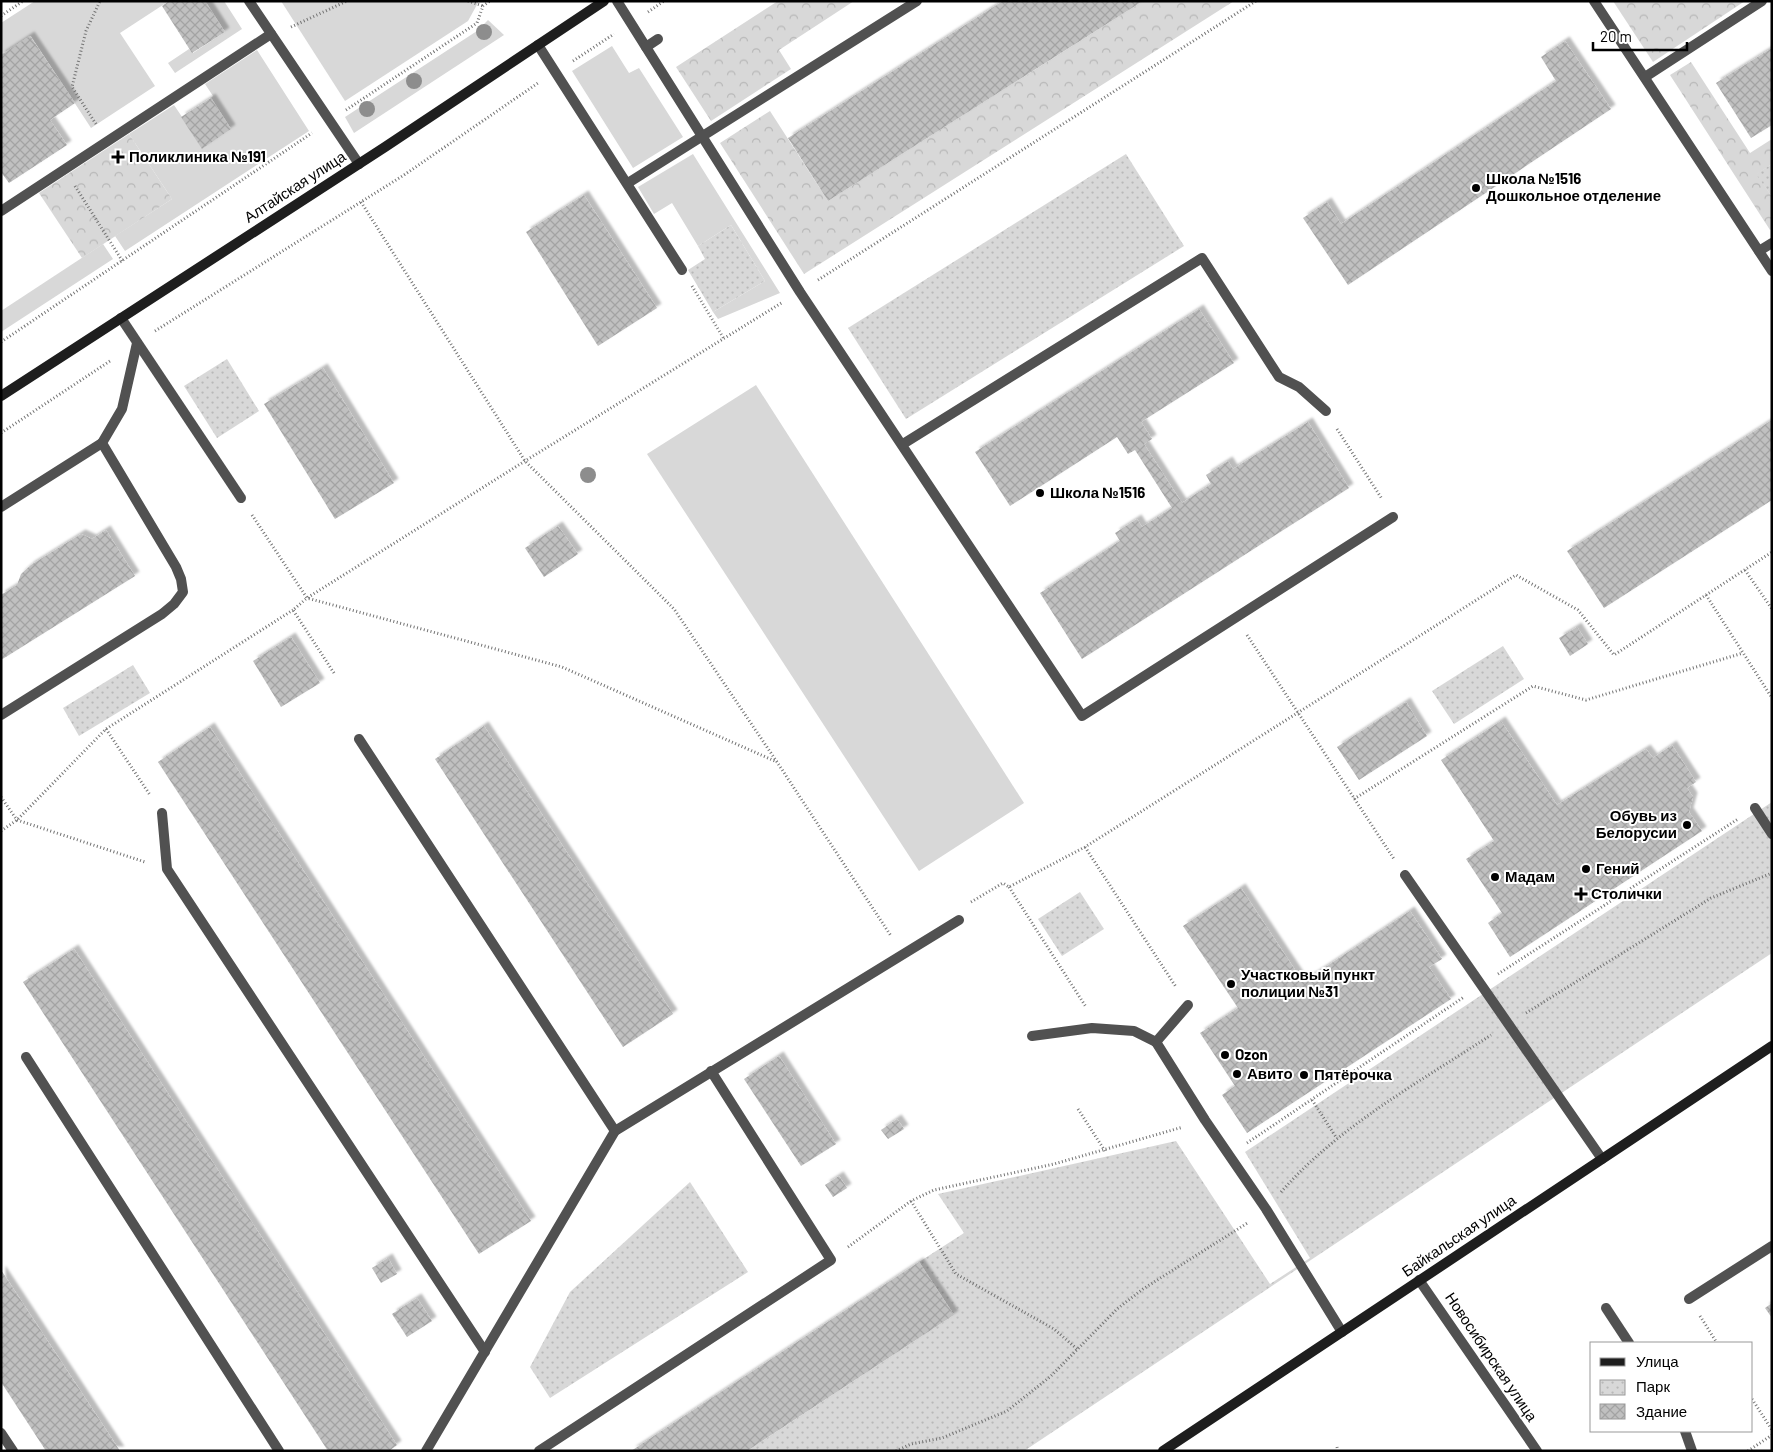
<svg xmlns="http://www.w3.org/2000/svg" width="1773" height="1452" viewBox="0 0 1773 1452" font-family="Barlow,sans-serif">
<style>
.grass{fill:#d8d8d8}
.forest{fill:url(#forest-crowns)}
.park{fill:url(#park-dots)}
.building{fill:url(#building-cross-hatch);filter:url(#shadow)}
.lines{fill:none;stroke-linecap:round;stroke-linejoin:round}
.path{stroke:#737373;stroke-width:3;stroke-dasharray:1 2.5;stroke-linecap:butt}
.lane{stroke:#515151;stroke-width:10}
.street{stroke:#515151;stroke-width:10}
.secondary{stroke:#1e1e1e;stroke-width:10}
.tree{fill:#8d8d8d}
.poi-dot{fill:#000;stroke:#fff;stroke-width:2}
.labels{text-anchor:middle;stroke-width:4;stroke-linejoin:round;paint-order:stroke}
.poi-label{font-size:15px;font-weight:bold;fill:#000;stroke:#fff;text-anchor:start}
.street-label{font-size:15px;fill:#000;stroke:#fff}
</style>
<defs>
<pattern id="forest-crowns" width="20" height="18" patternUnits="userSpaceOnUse" patternTransform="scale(1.25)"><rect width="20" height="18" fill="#d8d8d8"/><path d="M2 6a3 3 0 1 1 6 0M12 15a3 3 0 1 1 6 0" fill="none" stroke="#b8b8b8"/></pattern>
<pattern id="park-dots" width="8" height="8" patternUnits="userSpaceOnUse" patternTransform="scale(1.25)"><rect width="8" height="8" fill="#d8d8d8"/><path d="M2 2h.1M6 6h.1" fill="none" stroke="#b8b8b8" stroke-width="1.8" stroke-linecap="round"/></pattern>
<pattern id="building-cross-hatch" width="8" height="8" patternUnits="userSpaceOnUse" patternTransform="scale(1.25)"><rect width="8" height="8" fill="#c0c0c0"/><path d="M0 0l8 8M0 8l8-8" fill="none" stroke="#a3a3a3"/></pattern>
<filter id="shadow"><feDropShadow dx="4.5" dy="-4.5" stdDeviation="1" flood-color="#0004"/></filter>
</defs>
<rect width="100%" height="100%" fill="#fff"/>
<g class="grass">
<polygon points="35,1 169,1 120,33 155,86 91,128 31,36 1,55 1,23"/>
<polygon points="205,1 224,1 242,29 175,73 168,63 189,49 193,53 225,32"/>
<polygon points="281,1 479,1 468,21 345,101"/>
<polygon points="488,20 504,35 354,133 345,117 477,31"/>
<polygon points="612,46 629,73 639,68 683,137 633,168 572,71"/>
<polygon points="257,50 309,131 125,251 115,236 172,199 129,134 174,105 203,148 231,129 211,98 213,96 205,84"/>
<polygon points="693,154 780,293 718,319 713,312 765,281 731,225 698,246 672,203 654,214 638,187"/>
<polygon points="103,244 113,259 1,332 1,311"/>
<polygon points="756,385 1024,803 919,871 647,454"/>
</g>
<g class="forest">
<polygon points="778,1 854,1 779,50 791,69 711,121 676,67"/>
<polygon points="1143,1 1234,1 804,274 720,143 770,111 828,201"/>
<polygon points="1613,1 1745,1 1653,62"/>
<polygon points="1691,62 1750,153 1772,139 1772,164 1757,174 1772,197 1772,229 1770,230 1670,75"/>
<polygon points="129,134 172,199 82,258 39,193"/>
</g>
<g class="park">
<polygon points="1126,154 1184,246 906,419 848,328"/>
<polygon points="1772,164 1772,197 1756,174"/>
<polygon points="731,225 765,281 713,312 688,270 705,259 698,246"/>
<polygon points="227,359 259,411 217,438 184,386"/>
<polygon points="1503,646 1524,679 1454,724 1432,691"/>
<polygon points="133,665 150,693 79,736 63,708"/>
<polygon points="1772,802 1772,953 1024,1451 747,1451 954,1315 919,1262 964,1233 938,1194 1176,1141 1270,1284 1310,1258 1245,1152"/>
<polygon points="1080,892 1104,929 1062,956 1038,919"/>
<polygon points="690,1182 748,1272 550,1398 530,1367 570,1292"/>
</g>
<g class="building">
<polygon points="169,1 205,1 225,32 192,53 162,6"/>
<polygon points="1003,1 1143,1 828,201 788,138"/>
<polygon points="30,36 75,103 50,120 67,145 9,183 1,172 1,55"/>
<polygon points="1565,41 1611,109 1348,285 1303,218 1327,202 1341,224 1556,81 1541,57"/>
<polygon points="1772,48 1772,125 1751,138 1716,83"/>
<polygon points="211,98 231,129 202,149 181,117"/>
<polygon points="584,195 657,308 598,346 526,232"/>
<polygon points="1199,309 1234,363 1141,422 1152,439 1144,444 1182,503 1211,484 1206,475 1228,461 1233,469 1308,422 1349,488 1082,659 1040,593 1120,541 1115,533 1137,519 1142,527 1172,508 1135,450 1128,454 1117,437 1010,506 975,452"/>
<polygon points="323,368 394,483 335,519 264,404"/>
<polygon points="1772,420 1772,500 1604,608 1567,551"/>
<polygon points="558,526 578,554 544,577 525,548"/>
<polygon points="106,530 135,576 1,660 1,595 17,585 21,574 31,565 81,534 92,539"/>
<polygon points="1577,627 1588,644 1570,656 1559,638"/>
<polygon points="291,637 320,683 281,707 253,661"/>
<polygon points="1406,702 1427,736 1359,780 1337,747"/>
<polygon points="1501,721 1557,805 1646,749 1653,758 1672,745 1696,782 1687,788 1693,797 1689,812 1702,831 1510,957 1488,923 1502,913 1466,859 1494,841 1441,760"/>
<polygon points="484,726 673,1014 623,1047 435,759"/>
<polygon points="210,727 531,1221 479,1254 158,762"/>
<polygon points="1241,888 1303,982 1410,911 1442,959 1429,967 1451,999 1247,1133 1222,1095 1235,1086 1200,1033 1238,1008 1183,926"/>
<polygon points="74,949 397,1445 389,1451 328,1451 23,982"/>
<polygon points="779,1056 836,1144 801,1166 744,1079"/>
<polygon points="897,1119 904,1129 888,1139 881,1130"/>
<polygon points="839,1176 847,1188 833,1197 825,1185"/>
<polygon points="388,1258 397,1274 381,1283 372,1268"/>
<polygon points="919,1262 954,1315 747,1451 631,1451"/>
<polygon points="1,1270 120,1451 46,1451 1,1382"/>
<polygon points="417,1298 432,1321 407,1337 392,1314"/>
<polygon points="1772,1303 1772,1318 1765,1308"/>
</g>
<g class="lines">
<g class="path">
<polyline points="468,1 483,6"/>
<polyline points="648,12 664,1"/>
<polyline points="1,16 23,1"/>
<polyline points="291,27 347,1"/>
<polyline points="573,61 614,34"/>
<polyline points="346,110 477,23 483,6 490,1"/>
<polyline points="96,124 72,87 86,31 100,1"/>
<polyline points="75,186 123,262"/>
<polyline points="361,202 525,461 674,609 777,762 891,936"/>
<polyline points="818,280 1256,1"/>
<polyline points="692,286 724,339"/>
<polyline points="155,331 404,175 538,83"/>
<polyline points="1,342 312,133"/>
<polyline points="1337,429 1382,499"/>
<polyline points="1,433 110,361"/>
<polyline points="252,515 307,598 562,667 777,762"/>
<polyline points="1745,570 1772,609"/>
<polyline points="1706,595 1772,698"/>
<polyline points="1247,635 1394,859"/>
<polyline points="334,673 293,610 307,598 525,461 783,302"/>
<polyline points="106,729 150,795"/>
<polyline points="1,797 17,820 145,862"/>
<polyline points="1354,799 1533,686 1586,700 1743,653"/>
<polyline points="1,831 17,820 106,729 293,610"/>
<polyline points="1085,847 1176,987"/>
<polyline points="1009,887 1086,1007"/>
<polyline points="971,902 1003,883 1009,887 1085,847 1516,575 1578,610 1614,655 1772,552"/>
<polyline points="1498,974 1738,819"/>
<polyline points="1526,1013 1711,898 1772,873"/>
<polyline points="1312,1100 1336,1137"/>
<polyline points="1078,1109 1105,1151"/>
<polyline points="1247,1143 1464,997"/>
<path d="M1281,1192C1339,1126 1418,1083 1491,1035"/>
<polyline points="911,1201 956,1274 1054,1329 1077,1349"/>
<polyline points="848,1247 911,1201 934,1190 1054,1164 1183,1127"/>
<polyline points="1700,1316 1717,1343"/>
<polyline points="1752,1399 1772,1430"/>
<polyline points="1337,1447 1338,1451"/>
<polyline points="896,1451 911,1444 942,1438 1007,1411 1051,1376 1117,1309 1143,1289 1249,1222"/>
<polyline points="1748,1451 1772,1435"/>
</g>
<g class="lane">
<polyline points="249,1 359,164"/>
<polyline points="617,1 800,292 1082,716 1393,517"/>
<polyline points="1594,1 1772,271"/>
<polyline points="538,45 682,270"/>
<polyline points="646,47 658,39"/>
<polyline points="1645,77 1762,1"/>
<polyline points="628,183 917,1"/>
<polyline points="1,211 271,34"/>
<polyline points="1759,251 1772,243"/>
<polyline points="121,318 241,498"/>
<polyline points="903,444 1202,258 1279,377 1299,387 1326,411"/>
<polyline points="1,507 102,443"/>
<polyline points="1,715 162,614 174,604 183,592 181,579 176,567 102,443 122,409 137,343"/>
<polyline points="359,739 615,1131"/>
<polyline points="1755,808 1772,834"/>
<polyline points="162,813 167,869 485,1352"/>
<polyline points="1405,875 1602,1159"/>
<polyline points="1188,1005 1156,1042 1205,1120 1266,1209 1342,1332"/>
<polyline points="1032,1036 1092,1028 1134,1031 1156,1042"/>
<polyline points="26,1057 279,1451"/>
<polyline points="1689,1299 1772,1246"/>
<polyline points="1606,1308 1629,1343"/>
<polyline points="1685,1431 1692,1451"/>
<polyline points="1,1433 13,1451"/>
<polyline points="426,1451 615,1131 959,920"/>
<polyline points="539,1451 831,1260 711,1071"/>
</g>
<polyline class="street" points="1419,1280 1537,1451"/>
<g class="secondary">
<polyline points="1,396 385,147 604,1"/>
<polyline points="1163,1451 1772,1046"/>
</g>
</g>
<g class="tree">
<circle cx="484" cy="32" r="8"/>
<circle cx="414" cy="81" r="8"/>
<circle cx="367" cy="109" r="8"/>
<circle cx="588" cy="475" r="8"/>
</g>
<g class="poi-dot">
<path d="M115.5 149.5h5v5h5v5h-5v5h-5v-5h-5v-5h5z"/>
<circle cx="1476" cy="188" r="5"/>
<circle cx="1040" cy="493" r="5"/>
<circle cx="1687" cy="825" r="5"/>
<circle cx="1586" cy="869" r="5"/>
<circle cx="1495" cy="877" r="5"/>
<path d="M1578.5 886.5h5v5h5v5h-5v5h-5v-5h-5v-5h5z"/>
<circle cx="1231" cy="984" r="5"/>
<circle cx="1225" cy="1055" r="5"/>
<circle cx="1237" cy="1074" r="5"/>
<circle cx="1304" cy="1075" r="5"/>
</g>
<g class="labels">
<g class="poi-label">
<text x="129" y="162">Поликлиника №191</text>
<text x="1486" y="184">Школа №1516<tspan x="1486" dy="17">Дошкольное отделение</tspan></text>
<text x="1050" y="498">Школа №1516</text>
<text x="1677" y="821" text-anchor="end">Обувь из<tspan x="1677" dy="17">Белорусии</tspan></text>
<text x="1596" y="874">Гений</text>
<text x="1505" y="882">Мадам</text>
<text x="1591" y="899">Столички</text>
<text x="1241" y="980">Участковый пункт<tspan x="1241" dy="17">полиции №31</tspan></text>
<text x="1235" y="1060">Ozon</text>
<text x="1247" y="1079">Авито</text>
<text x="1314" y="1080">Пятёрочка</text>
</g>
<g class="street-label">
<text transform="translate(295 187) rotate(-33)" y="5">Алтайская улица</text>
<text transform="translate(1459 1236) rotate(-34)" y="5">Байкальская улица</text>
<text transform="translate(1491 1357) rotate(56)" y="5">Новосибирская улица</text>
</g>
</g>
<rect width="1773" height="1452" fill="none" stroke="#000000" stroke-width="5"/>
<rect x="1590" y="1342" width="162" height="90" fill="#ffffff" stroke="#999999"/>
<rect x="1600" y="1358" width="25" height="8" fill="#1e1e1e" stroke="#999999"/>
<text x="1636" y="1367" font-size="15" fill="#000000">Улица</text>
<rect x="1600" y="1380" width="25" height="15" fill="url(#park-dots)" stroke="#999999"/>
<text x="1636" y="1392" font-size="15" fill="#000000">Парк</text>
<rect x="1600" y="1404" width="25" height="15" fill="url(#building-cross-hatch)" stroke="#999999"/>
<text x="1636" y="1417" font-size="15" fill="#000000">Здание</text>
<path d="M1593 42v8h94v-8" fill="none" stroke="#000000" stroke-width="2.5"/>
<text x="1600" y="42" font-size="15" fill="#000000" stroke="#ffffff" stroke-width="4" paint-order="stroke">20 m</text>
</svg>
